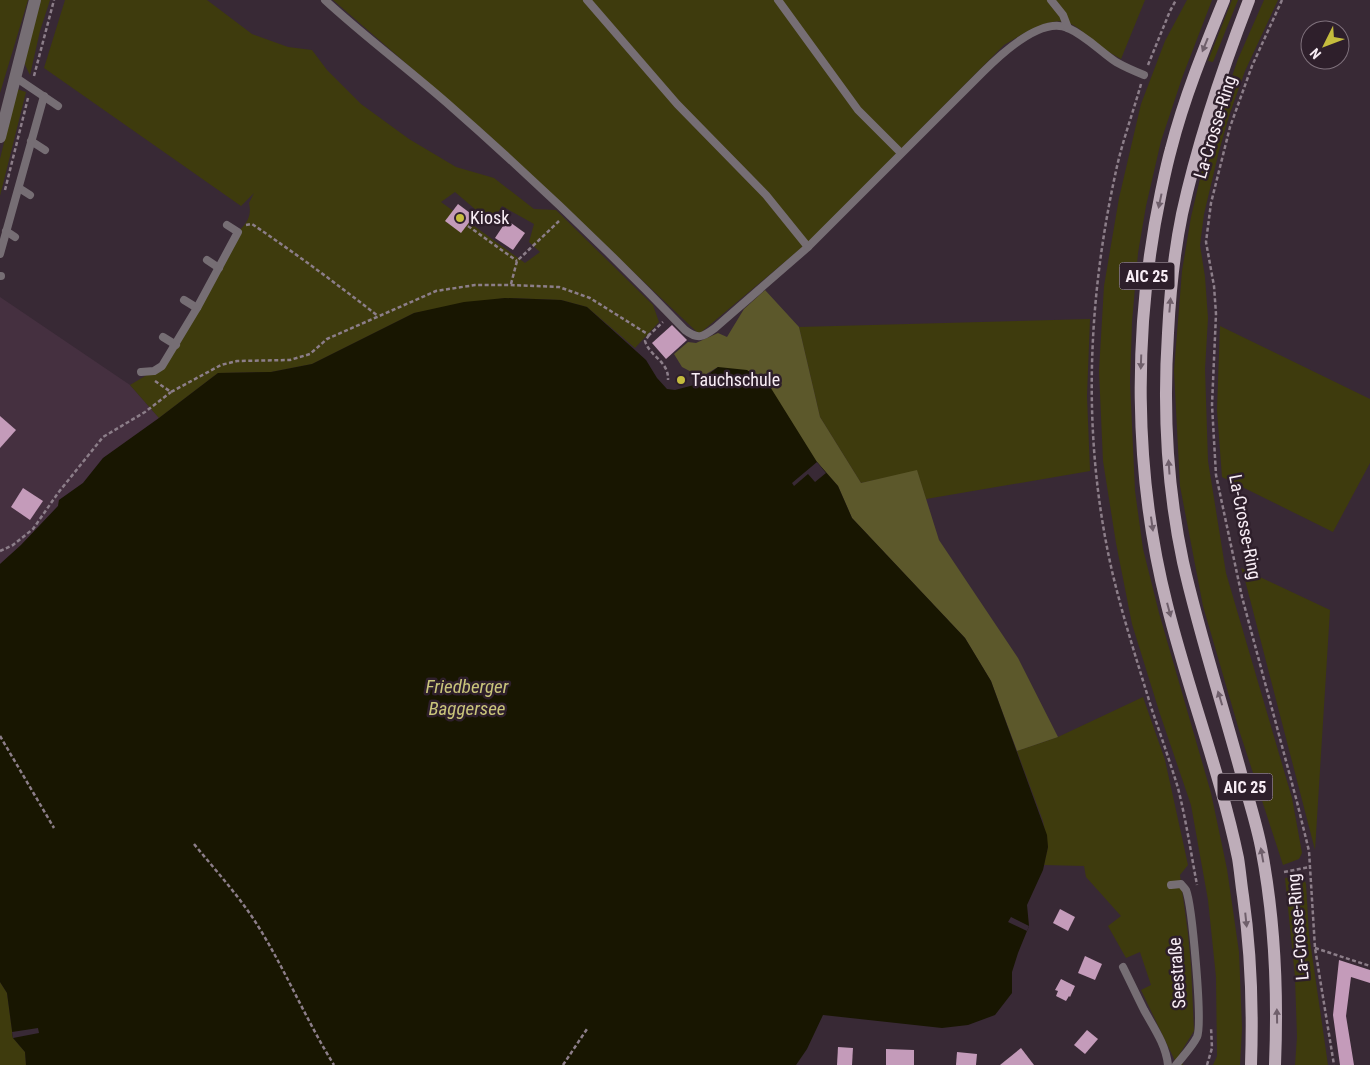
<svg xmlns="http://www.w3.org/2000/svg" width="1370" height="1065" viewBox="0 0 1370 1065" font-family="'Roboto Condensed',sans-serif">
<style>
.built{fill:#453040}
.green{fill:#3e3b0d;fill-rule:evenodd}
.forest{fill:#5c582b}
.water{fill:#181601}
.pier{fill:#382935}
.building{fill:#c49bba}
.lines{fill:none;stroke-linecap:round;stroke-linejoin:round}
.path{stroke:#8c7e89;stroke-width:2.5;stroke-dasharray:4 2.5;stroke-linecap:butt}
.service{stroke:#766e74;stroke-width:8}
.minor{stroke:#766e74;stroke-width:12}
.primary{stroke:#beadb9;stroke-width:12}
.oneway{fill:#6f5f6b}
.poi-dot{fill:#c5bc3d;stroke:#2e1f2b;stroke-width:2}
.labels{text-anchor:middle;stroke-width:5;stroke-linejoin:round;paint-order:stroke}
.shield{fill:#2e1f2b;stroke:#bbafb8;stroke-width:1}
.shield-label{font-size:16px;font-weight:bold;fill:#f8edf5}
.street-label{font-size:18px;fill:#f8edf5;stroke:#2e1f2b}
.poi-label{font-size:18px;fill:#f8edf5;stroke:#2e1f2b;text-anchor:start}
.water-label{font-size:19px;font-style:italic;fill:#cac57b;stroke:#2e1f2b}
</style>
<rect width="100%" height="100%" fill="#382935"/>
<polygon class="built" points="0,297 130,385 159,418 103,458 83,483 59,500 58,506 21,545 0,564"/>
<g class="green">
<polygon points="0,0 28,0 0,93"/>
<polygon points="41,0 50,0 40,31 30,75 26,67 24,61"/>
<path d="M65,0H207L252,34L288,47L312,50L327,70L361,104L409,139L456,167L494,178L534,209L556,210L653,305L659,322L635,348L587,307L561,300L505,298L414,313L312,364L271,372L218,373L159,418L130,385L162,366L238,232C247,223 252,216 249,203L254,193L241,206L44,68ZM455,192L476,210L493,221L502,206L534,224L529,242L540,252L525,263L441,202Z"/>
<path d="M333,0H1145L1121,59C1114,55 1107,51 1100,47C1089,39 1079,25 1065,22C1047,17 1018,37 1004,45L806,244L699,334L491,137Z"/>
<polygon points="1187,0 1212,0 1182,78 1161,141 1146,206 1138,253 1132,322 1130,382 1135,491 1143,549 1159,613 1211,793 1227,869 1239,952 1242,1028 1240,1065 1213,1065 1217,1056 1216,977 1208,900 1191,805 1160,714 1132,624 1116,543 1103,461 1099,371 1104,286 1119,198 1141,104 1165,41"/>
<polygon points="1232,0 1238,0 1213,62 1208,61"/>
<polygon points="1264,0 1278,0 1245,71 1230,113 1219,151 1204,214 1200,245 1205,277 1208,318 1205,369 1208,461 1226,573 1292,798 1302,853 1299,859 1283,865 1239,730 1203,606 1180,486 1174,371 1182,271 1191,217 1203,166 1219,114 1238,59"/>
<polygon points="17,89 26,92 0,196 0,159"/>
<polygon points="1090,319 1087,396 1090,471 926,499 917,471 861,483 820,417 799,327"/>
<polygon points="1220,326 1370,399 1370,463 1333,532 1222,477 1217,410"/>
<polygon points="1241,568 1330,610 1315,850 1245,580"/>
<polygon points="1143,697 1165,760 1188,865 1180,875 1188,934 1191,966 1194,1031 1179,1055 1183,1065 1177,1065 1141,990 1151,985 1140,952 1126,958 1108,926 1121,916 1086,877 1084,866 1044,865 1048,847 1043,821 1017,751 1058,737"/>
<polygon points="1299,876 1304,878 1306,884 1309,934 1328,1065 1295,1065 1297,1037 1295,977 1285,878"/>
<polygon points="0,982 7,993 13,1038 25,1052 26,1065 0,1065"/>
</g>
<polygon class="forest" points="765,290 799,327 820,417 861,483 917,470 939,540 1018,658 1058,737 1017,751 991,681 965,638 852,518 838,486 817,462 718,367 701,377 682,367 674,354 688,342 696,343 718,333 727,337 744,309"/>
<polygon class="water" points="505,298 561,300 587,307 646,360 657,378 667,389 675,390 694,385 718,367 747,370 769,385 817,462 838,486 852,518 965,638 991,681 1047,835 1048,847 1043,870 1027,905 1029,926 1018,953 1012,972 1012,993 995,1015 968,1025 942,1028 823,1015 807,1049 796,1065 26,1065 25,1052 13,1038 7,993 0,982 0,564 21,545 58,506 59,500 83,483 103,458 159,418 218,373 271,372 312,364 414,313 464,302"/>
<g class="pier">
<polygon points="817,462 826,473 815,482 808,474 794,486 792,483"/>
<polygon points="1011,917 1029,926 1027,931 1008,922"/>
<polygon points="38,1028 39,1033 13,1038 12,1032"/>
</g>
<g class="building">
<polygon points="458,204 474,216 461,233 445,221"/>
<polygon points="507,220 525,233 513,250 495,238"/>
<polygon points="672,325 687,340 666,359 652,343"/>
<polygon points="0,416 16,430 0,448"/>
<polygon points="23,488 43,501 30,520 11,507"/>
<polygon points="1060,909 1075,917 1068,931 1053,923"/>
<polygon points="1085,956 1102,964 1095,980 1078,973"/>
<polygon points="1339,960 1370,970 1370,983 1351,977 1346,1016 1354,1065 1340,1065 1333,1015"/>
<polygon points="1061,979 1075,986 1070,997 1069,996 1066,1001 1056,996 1058,991 1055,990"/>
<polygon points="1087,1030 1098,1039 1085,1054 1074,1045"/>
<polygon points="838,1047 853,1048 852,1065 837,1065"/>
<polygon points="1021,1048 1034,1065 1000,1065"/>
<polygon points="886,1049 914,1050 914,1065 886,1065"/>
<polygon points="957,1052 977,1054 976,1065 956,1065"/>
</g>
<g class="lines">
<g class="path">
<polyline points="1282,0 1252,66 1230,127 1211,203 1206,242 1214,286 1216,314 1212,405 1216,475 1242,597 1297,802 1309,851 1315,948 1334,1065"/>
<polyline points="1148,65 1170,11 1176,0"/>
<polyline points="34,76 54,0"/>
<path d="M1141,84C1133,113 1122,142 1116,171C1087,303 1082,439 1112,571C1123,618 1138,664 1152,710C1161,736 1170,762 1178,788C1186,820 1191,853 1197,885"/>
<polyline points="5,190 28,98"/>
<path d="M246,225L252,224C295,253 337,284 378,316"/>
<polyline points="468,226 517,261"/>
<polyline points="511,284 517,261 559,221"/>
<path d="M649,335L645,341C650,357 669,361 668,380"/>
<polyline points="155,381 171,392 221,365 237,361 290,360 310,354 327,339 436,291 475,285 511,285 559,287 590,298 649,335 663,322"/>
<polyline points="0,551 13,545 33,529 58,493 103,437 145,412 171,392"/>
<polyline points="0,736 54,828"/>
<path d="M194,844C216,871 240,897 258,926C286,971 306,1020 334,1065"/>
<polyline points="1284,872 1310,867"/>
<polyline points="1315,948 1370,966"/>
<polyline points="563,1065 587,1029"/>
<polyline points="1207,1065 1212,1048 1211,1027"/>
</g>
<g class="service">
<path d="M325,0C364,36 407,68 447,103C529,175 609,251 685,330C698,340 703,337 715,328L808,247L983,72C1001,54 1041,16 1068,28C1086,36 1100,51 1116,62C1125,67 1134,71 1144,75"/>
<polyline points="587,0 677,104 766,195 808,247"/>
<polyline points="778,0 858,110 901,153"/>
<polyline points="1051,0 1063,15 1068,28"/>
<polyline points="15,77 58,106"/>
<polyline points="31,141 45,150"/>
<polyline points="19,188 30,195"/>
<polyline points="6,231 15,237"/>
<polyline points="0,254 44,96"/>
<polyline points="207,260 219,268"/>
<polyline points="0,276 1,276"/>
<polyline points="184,300 197,308"/>
<polyline points="163,337 176,345"/>
<polyline points="141,372 154,371 162,366 197,308 238,232 227,225"/>
<path d="M1171,885L1181,884C1182,885 1185,889 1186,890C1192,905 1203,1024 1197,1037C1192,1047 1183,1056 1176,1065"/>
<path d="M1123,967C1130,981 1137,996 1144,1010C1154,1028 1166,1045 1168,1065"/>
</g>
<polyline class="minor" points="0,137 35,0"/>
<g class="primary">
<path d="M1224,0C1204,49 1184,98 1171,149C1167,163 1164,178 1161,192C1133,326 1133,471 1167,605C1188,690 1220,772 1238,858C1240,870 1241,883 1243,896C1251,952 1253,1008 1251,1065"/>
<path d="M1249,0C1222,70 1198,141 1182,214C1174,253 1170,293 1168,333C1163,410 1167,487 1183,562C1199,633 1222,703 1241,773C1248,797 1256,822 1261,847C1275,919 1278,992 1275,1065"/>
</g>
</g>
<defs><path id="oneway-solid" d="M-6-.8H1V-3.2L6.5 0L1 3.2V.8H-6Z" transform="scale(1.25)"/></defs>
<g class="oneway">
<use href="#oneway-solid" transform="translate(1205 45) rotate(112)"/>
<use href="#oneway-solid" transform="translate(1160 201) rotate(102)"/>
<use href="#oneway-solid" transform="translate(1170 305) rotate(-85)"/>
<use href="#oneway-solid" transform="translate(1141 362) rotate(92)"/>
<use href="#oneway-solid" transform="translate(1169 467) rotate(-94)"/>
<use href="#oneway-solid" transform="translate(1152 524) rotate(82)"/>
<use href="#oneway-solid" transform="translate(1169 610) rotate(75)"/>
<use href="#oneway-solid" transform="translate(1220 698) rotate(-107)"/>
<use href="#oneway-solid" transform="translate(1262 855) rotate(-100)"/>
<use href="#oneway-solid" transform="translate(1246 920) rotate(84)"/>
<use href="#oneway-solid" transform="translate(1277 1016) rotate(-91)"/>
</g>
<g class="poi-dot">
<circle cx="460" cy="218" r="5"/>
<circle cx="681" cy="380" r="5"/>
</g>
<g class="labels">
<g class="shield">
<rect x="1119.5" y="262.5" width="55" height="27" rx="4"/>
<rect x="1217.5" y="773.5" width="55" height="27" rx="4"/>
</g>
<g class="shield-label">
<text x="1147" y="282">AIC 25</text>
<text x="1245" y="793">AIC 25</text>
</g>
<g class="street-label">
<text transform="translate(1215 127) rotate(-73)" y="6">La-Crosse-Ring</text>
<text transform="translate(1245 527) rotate(79)" y="6">La-Crosse-Ring</text>
<text transform="translate(1298 927) rotate(-95)" y="6">La-Crosse-Ring</text>
<text transform="translate(1177 973) rotate(-94)" y="6">Seestraße</text>
</g>
<g class="poi-label">
<text x="470" y="224">Kiosk</text>
<text x="691" y="386">Tauchschule</text>
</g>
<g class="water-label">
<text x="467" y="693">Friedberger<tspan x="467" dy="22">Baggersee</tspan></text>
</g>
</g>
<g transform="translate(1325 45) rotate(228)"><circle r="24" fill="#2e1f2b" stroke="#7f717c"/>
<path d="M0-4L9 19L0 12L-9 19Z" fill="#c5bc3d"/>
<text y="-8" font-size="14" font-weight="bold" text-anchor="middle" fill="#f8edf5">N</text>
</g>
</svg>
